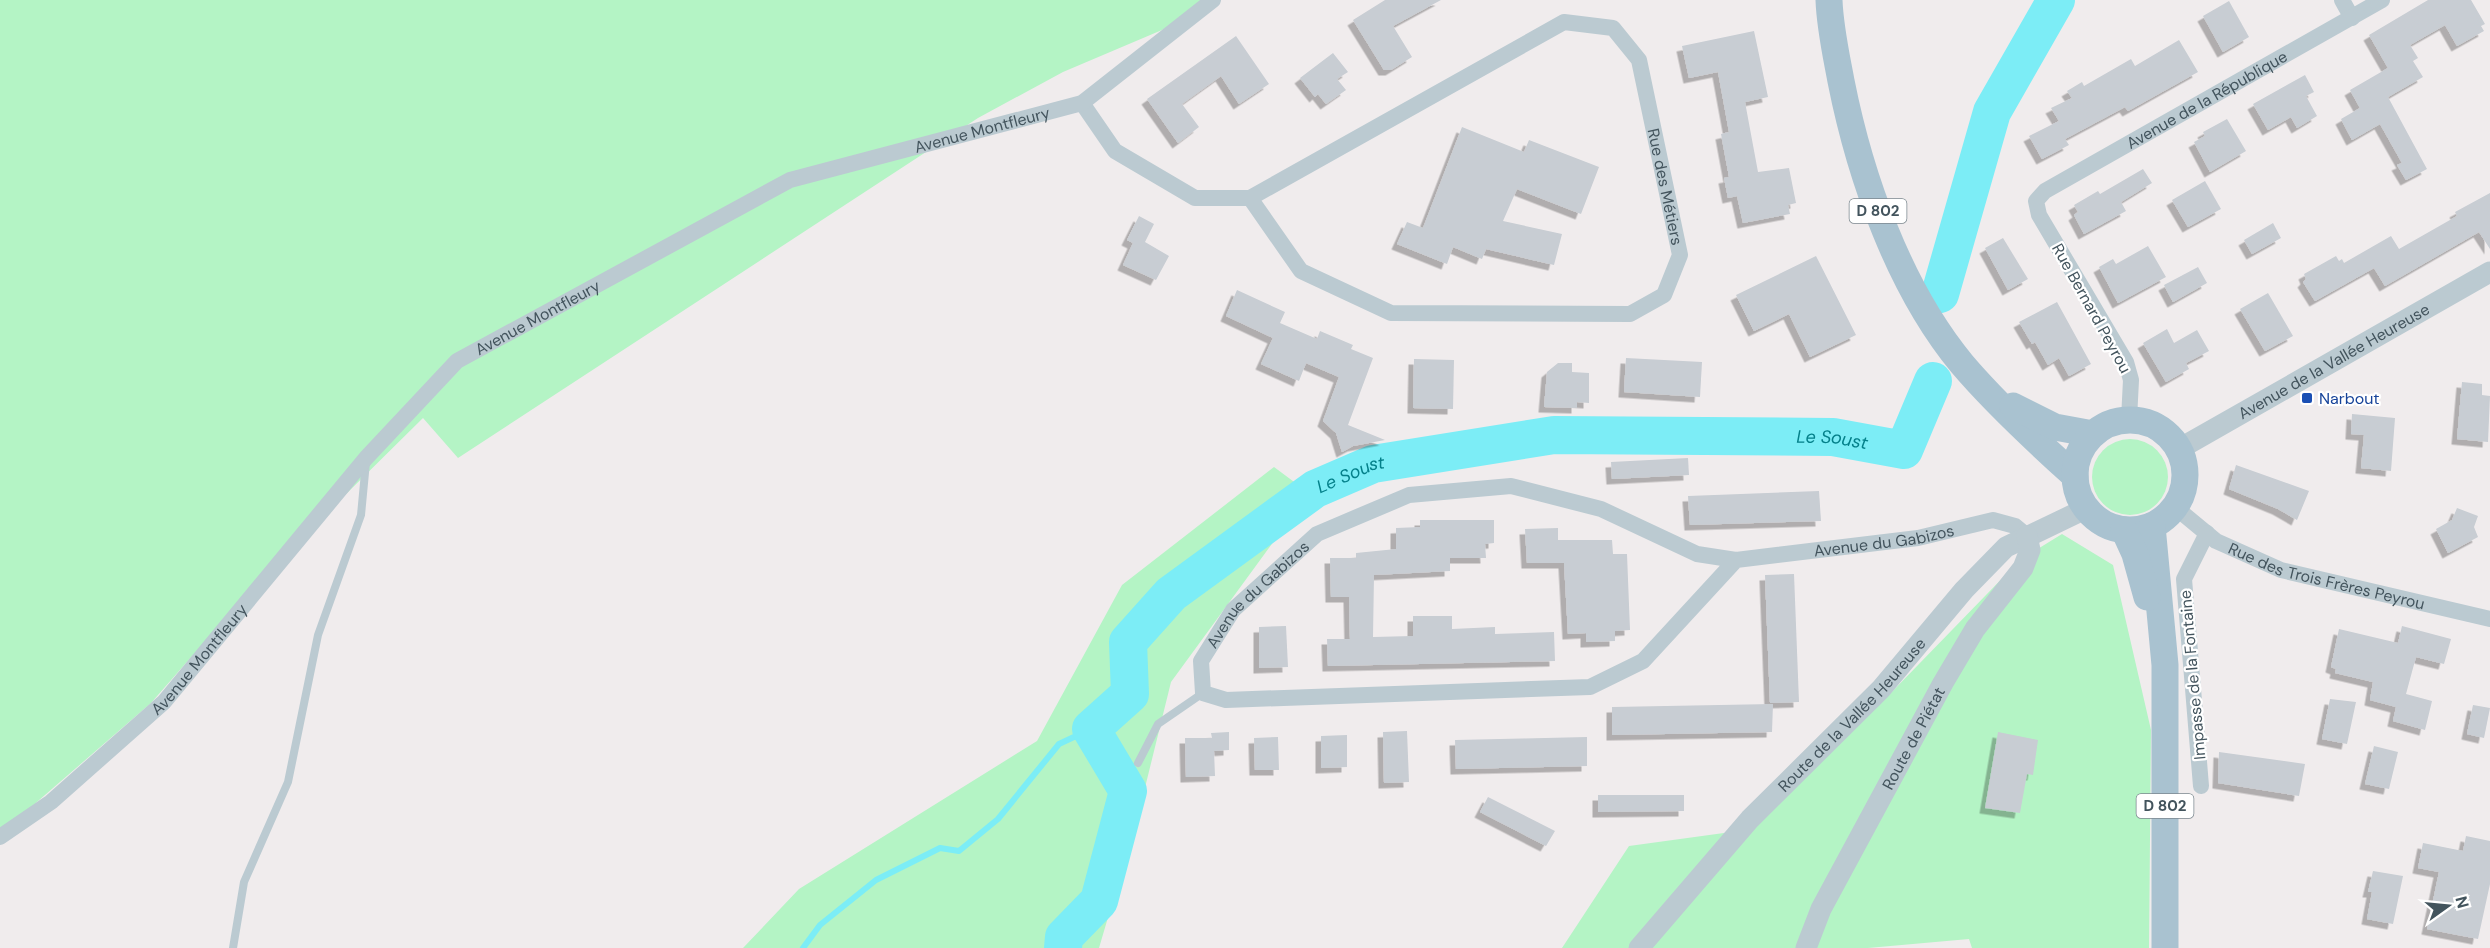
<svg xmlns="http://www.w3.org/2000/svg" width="2490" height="948" viewBox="0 0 2490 948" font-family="'DM Sans',sans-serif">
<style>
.green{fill:#b4f4c5}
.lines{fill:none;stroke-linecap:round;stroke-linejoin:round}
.stream{stroke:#7cedf6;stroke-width:6}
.river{stroke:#7cedf6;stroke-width:38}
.building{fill:#c8cdd3;filter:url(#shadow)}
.service{stroke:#bbcad1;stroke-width:8}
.minor{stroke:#bbcad1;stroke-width:16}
.tertiary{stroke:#bbcad1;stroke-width:21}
.primary{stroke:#a9c2d0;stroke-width:27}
.transit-dot{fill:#1a4fb4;stroke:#fff;stroke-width:2}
.labels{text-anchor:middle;stroke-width:4.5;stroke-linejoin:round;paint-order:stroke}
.shield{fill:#fff;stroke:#7b878e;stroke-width:1.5}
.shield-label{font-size:15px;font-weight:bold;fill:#43545d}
.street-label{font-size:16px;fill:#43545d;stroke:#fff}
.transit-label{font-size:16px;fill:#164399;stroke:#fff;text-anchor:start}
.water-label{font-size:18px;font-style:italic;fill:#04808a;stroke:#fff}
</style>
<defs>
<filter id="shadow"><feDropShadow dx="-5.5" dy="5.5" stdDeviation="0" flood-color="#0004"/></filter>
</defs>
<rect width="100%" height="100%" fill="#f0eced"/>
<g class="green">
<polygon points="0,0 1216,0 1195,16 1063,72 978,118 458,458 423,418 255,584 151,703 0,834"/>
<circle cx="2130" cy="477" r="38"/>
<polygon points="1274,467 1309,493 1171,682 1139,812 1099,948 743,948 799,889 1037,741 1122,585"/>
<polygon points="2062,534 2113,565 2151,730 2149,948 1972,948 1969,939 1868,948 1562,948 1629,846 1753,829 1884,700 2020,560"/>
</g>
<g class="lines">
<polyline class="stream" points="803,948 820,925 876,880 940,848 959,851 998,819 1059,744 1091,729"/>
<g class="river">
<polyline points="1940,294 1992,112 2056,0"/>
<path id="s1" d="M1063,948L1064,937L1099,901L1128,791L1091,729L1130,694L1128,642L1171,594L1315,489L1373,464L1554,435L1833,437L1904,450L1933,381"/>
</g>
</g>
<g class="building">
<polygon points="1385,0 1441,0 1393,26 1412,57 1391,70 1384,70 1353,20"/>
<polygon points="2428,0 2471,0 2485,24 2481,26 2484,31 2457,46 2445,25 2410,45 2418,58 2413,61 2423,77 2388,97 2427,169 2406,180 2397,165 2402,163 2380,124 2352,140 2341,119 2360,108 2350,90 2388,68 2369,35"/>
<polygon points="2229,1 2249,37 2223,52 2203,16"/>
<polygon points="1754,31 1768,97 1745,102 1758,172 1789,168 1796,203 1788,205 1790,214 1743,223 1737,196 1728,198 1724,178 1729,177 1721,134 1729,132 1718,72 1689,78 1682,46"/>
<polygon points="1236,36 1269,84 1239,104 1221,76 1182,104 1199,127 1178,143 1147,99"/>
<polygon points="2179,40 2198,72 2128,111 2125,107 2065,139 2069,145 2042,159 2029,136 2059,121 2051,108 2072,98 2067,91 2082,82 2084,86 2131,59 2135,66"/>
<polygon points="1333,53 1348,72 1337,79 1346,90 1326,104 1318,94 1315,97 1300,78"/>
<polygon points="2305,75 2314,92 2306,96 2317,116 2297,128 2291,117 2268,130 2253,104"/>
<polygon points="2227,119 2246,151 2210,172 2194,142 2205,136 2203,132"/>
<polygon points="1462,127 1524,152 1529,140 1599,167 1581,214 1517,189 1503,221 1562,234 1554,265 1486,249 1482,259 1453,247 1447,264 1397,244 1407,222 1423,228"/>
<polygon points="2143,169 2152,183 2121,202 2126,211 2084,234 2074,215 2078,212 2074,205 2098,191 2100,194"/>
<polygon points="2205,181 2221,209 2188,227 2172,200"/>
<polygon points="2490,193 2490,249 2479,232 2385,286 2374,268 2315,301 2303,282 2306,279 2304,274 2336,256 2339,261 2342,259 2344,263 2391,236 2399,249 2457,216 2455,212"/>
<polygon points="1139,216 1154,224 1145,242 1169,256 1156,280 1123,265 1133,243 1127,240"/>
<polygon points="2273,223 2281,238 2252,254 2244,240"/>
<polygon points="2003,238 2028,279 2008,290 1985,248"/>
<polygon points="2148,246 2166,277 2118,303 2099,267 2113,259 2116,264"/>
<polygon points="1816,256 1856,335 1810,357 1789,314 1754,331 1736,295"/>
<polygon points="2198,267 2207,283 2173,302 2164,285"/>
<polygon points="1237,290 1285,312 1280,323 1317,339 1320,331 1353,345 1351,349 1373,358 1348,425 1385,440 1353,446 1342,452 1336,433 1323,421 1339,377 1306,363 1299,381 1261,364 1273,338 1226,316"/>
<polygon points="2268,293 2293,336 2265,351 2240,309"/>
<polygon points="2057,302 2091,364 2069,376 2059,358 2048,365 2035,342 2032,344 2019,322"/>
<polygon points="2167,329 2174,343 2197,330 2209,351 2186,363 2189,369 2166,382 2143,343"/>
<polygon points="1626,358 1702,362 1700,397 1624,392"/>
<polygon points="1414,359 1454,360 1453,409 1413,408"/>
<polygon points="1558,363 1572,363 1572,372 1589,373 1589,403 1577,402 1577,408 1544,407 1547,372"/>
<polygon points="2462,382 2482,384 2482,395 2490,396 2488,442 2457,439"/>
<polygon points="2352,414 2395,418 2391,471 2361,468 2364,435 2351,434"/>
<polygon points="1688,458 1689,475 1612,479 1611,462"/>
<polygon points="2236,465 2309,491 2297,520 2278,509 2229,489"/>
<polygon points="1819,491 1821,521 1690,525 1688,496"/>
<polygon points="2457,508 2478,516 2474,527 2478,537 2448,553 2436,529 2452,520"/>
<polygon points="1420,520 1494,520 1494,543 1485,544 1486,558 1450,558 1450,571 1374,575 1373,637 1413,636 1413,616 1452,616 1452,629 1495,627 1495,634 1554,632 1555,661 1328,666 1327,639 1350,639 1349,597 1331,597 1330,558 1356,558 1356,553 1396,549 1396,528 1420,527"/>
<polygon points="1558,528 1558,540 1612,540 1613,554 1627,554 1630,630 1615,631 1615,641 1586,642 1586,633 1568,634 1564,563 1527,563 1525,529"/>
<polygon points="1794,574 1799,702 1770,703 1765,575"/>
<polygon points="1286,626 1288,667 1259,668 1259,627"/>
<polygon points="2402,626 2451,639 2444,664 2416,657 2406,694 2432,701 2425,730 2393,721 2396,707 2370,700 2373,682 2335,673 2336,669 2331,667 2339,629 2398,643"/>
<polygon points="2330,699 2356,702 2347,744 2322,739"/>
<polygon points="1773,704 1772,732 1612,735 1612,707"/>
<polygon points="2473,705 2490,708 2484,738 2467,734"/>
<polygon points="1407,731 1409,782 1384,783 1383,732"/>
<polygon points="1229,732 1229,750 1214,751 1215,776 1186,777 1185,738 1212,738 1211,733"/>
<polygon points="1998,732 2038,740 2033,775 2027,774 2020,813 1985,808"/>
<polygon points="1347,735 1347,767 1321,768 1321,736"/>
<polygon points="1278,737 1279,770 1255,770 1254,738"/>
<polygon points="1587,737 1587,766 1456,769 1455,740"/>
<polygon points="2374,746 2398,752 2389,789 2365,784"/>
<polygon points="2219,752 2305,764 2299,796 2218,783"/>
<polygon points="1598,795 1684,795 1684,811 1598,812"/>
<polygon points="1488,797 1555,831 1546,846 1480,812"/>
<polygon points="2466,836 2490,841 2490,884 2478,939 2427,929 2439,872 2418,868 2423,843 2463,851"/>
<polygon points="2373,871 2403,876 2393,924 2367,919 2372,892 2368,892"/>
</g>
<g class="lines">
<g class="service">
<polyline points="1138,763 1158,724 1203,693"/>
<polyline points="233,948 244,882 288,782 318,635 361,515 366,462"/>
</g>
<g class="minor">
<polyline points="2342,0 2352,18"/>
<path id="s2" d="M1082,103L1115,151L1195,198H1250L1564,22L1613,28L1639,60L1680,255L1664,295L1630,314L1391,313L1301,271L1250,198"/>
<path id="s3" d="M2129,419L2131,380L2126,362L2039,215L2036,201L2045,191L2382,0"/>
<path id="s4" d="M2175,507L2216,541L2281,570L2490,619"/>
<path id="s5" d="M1736,560L1643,661L1590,687L1226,700L1203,693L1201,661L1233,610L1317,534L1409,495L1511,486L1601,509L1697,554L1736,560L1918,538L1993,520L2015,526L2027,536"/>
<polyline points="2201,786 2184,579 2207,533"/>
<path id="s6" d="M0,837L51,802L164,702L366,458L457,361L790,180L1082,103L1213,0"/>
</g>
<g class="tertiary">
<path id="s7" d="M2179,449L2490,272"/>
<path id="s8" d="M1639,948L1750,819L1881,689L1964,590L2006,547L2087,508"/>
<path id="s9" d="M1806,948L1821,909L1943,683L1975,629L2023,568L2030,550L2027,536"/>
</g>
<g class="primary">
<path d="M1829,0C1830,28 1836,54 1841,81C1860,177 1899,288 1962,364C1996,404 2036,441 2075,476"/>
<polyline points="2013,406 2055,427 2093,434"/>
<circle cx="2130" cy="475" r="55"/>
<polyline points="2152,526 2165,665 2165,948"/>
<polyline points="2124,530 2135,554 2147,597"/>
</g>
</g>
<rect class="transit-dot" x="2301" y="392" width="12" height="12" rx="3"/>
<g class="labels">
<g class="shield">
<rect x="1849.5" y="199" width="57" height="24" rx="4.5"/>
<rect x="2136.5" y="794" width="57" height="24" rx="4.5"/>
</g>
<g class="shield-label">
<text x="1878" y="216">D 802</text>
<text x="2165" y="811">D 802</text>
</g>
<g class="street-label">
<text dy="6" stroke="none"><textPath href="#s3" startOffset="442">Avenue de la République</textPath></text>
<text dy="6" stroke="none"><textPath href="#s6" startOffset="1240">Avenue Montfleury</textPath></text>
<text dy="6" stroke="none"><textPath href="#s2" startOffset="786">Rue des Métiers</textPath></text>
<text transform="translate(2092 308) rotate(61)" y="6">Rue Bernard Peyrou</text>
<text dy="6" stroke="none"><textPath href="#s6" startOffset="754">Avenue Montfleury</textPath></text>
<text dy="6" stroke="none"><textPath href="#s7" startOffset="178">Avenue de la Vallée Heureuse</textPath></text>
<text dy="6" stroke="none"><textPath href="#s5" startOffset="1380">Avenue du Gabizos</textPath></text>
<text dy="6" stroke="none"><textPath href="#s4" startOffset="170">Rue des Trois Frères Peyrou</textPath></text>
<text dy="6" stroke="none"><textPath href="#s5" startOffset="705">Avenue du Gabizos</textPath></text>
<text dy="6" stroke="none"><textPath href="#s6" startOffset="268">Avenue Montfleury</textPath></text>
<text transform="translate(2192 675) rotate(-95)" y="6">Impasse de la Fontaine</text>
<text dy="6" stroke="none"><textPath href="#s8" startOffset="316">Route de la Vallée Heureuse</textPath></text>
<text dy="6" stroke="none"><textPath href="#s9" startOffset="236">Route de Piétat</textPath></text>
</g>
<g class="transit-label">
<text x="2319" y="404">Narbout</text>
</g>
<g class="water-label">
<text dy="6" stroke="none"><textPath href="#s1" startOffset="1119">Le Soust</textPath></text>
<text dy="6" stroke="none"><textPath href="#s1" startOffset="633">Le Soust</textPath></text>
</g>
</g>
<g transform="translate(2448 906) rotate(75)" stroke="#ffffff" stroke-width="4.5" paint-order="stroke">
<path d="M0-4.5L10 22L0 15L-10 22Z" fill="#43545d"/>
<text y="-9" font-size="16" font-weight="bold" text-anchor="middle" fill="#43545d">N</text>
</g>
</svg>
